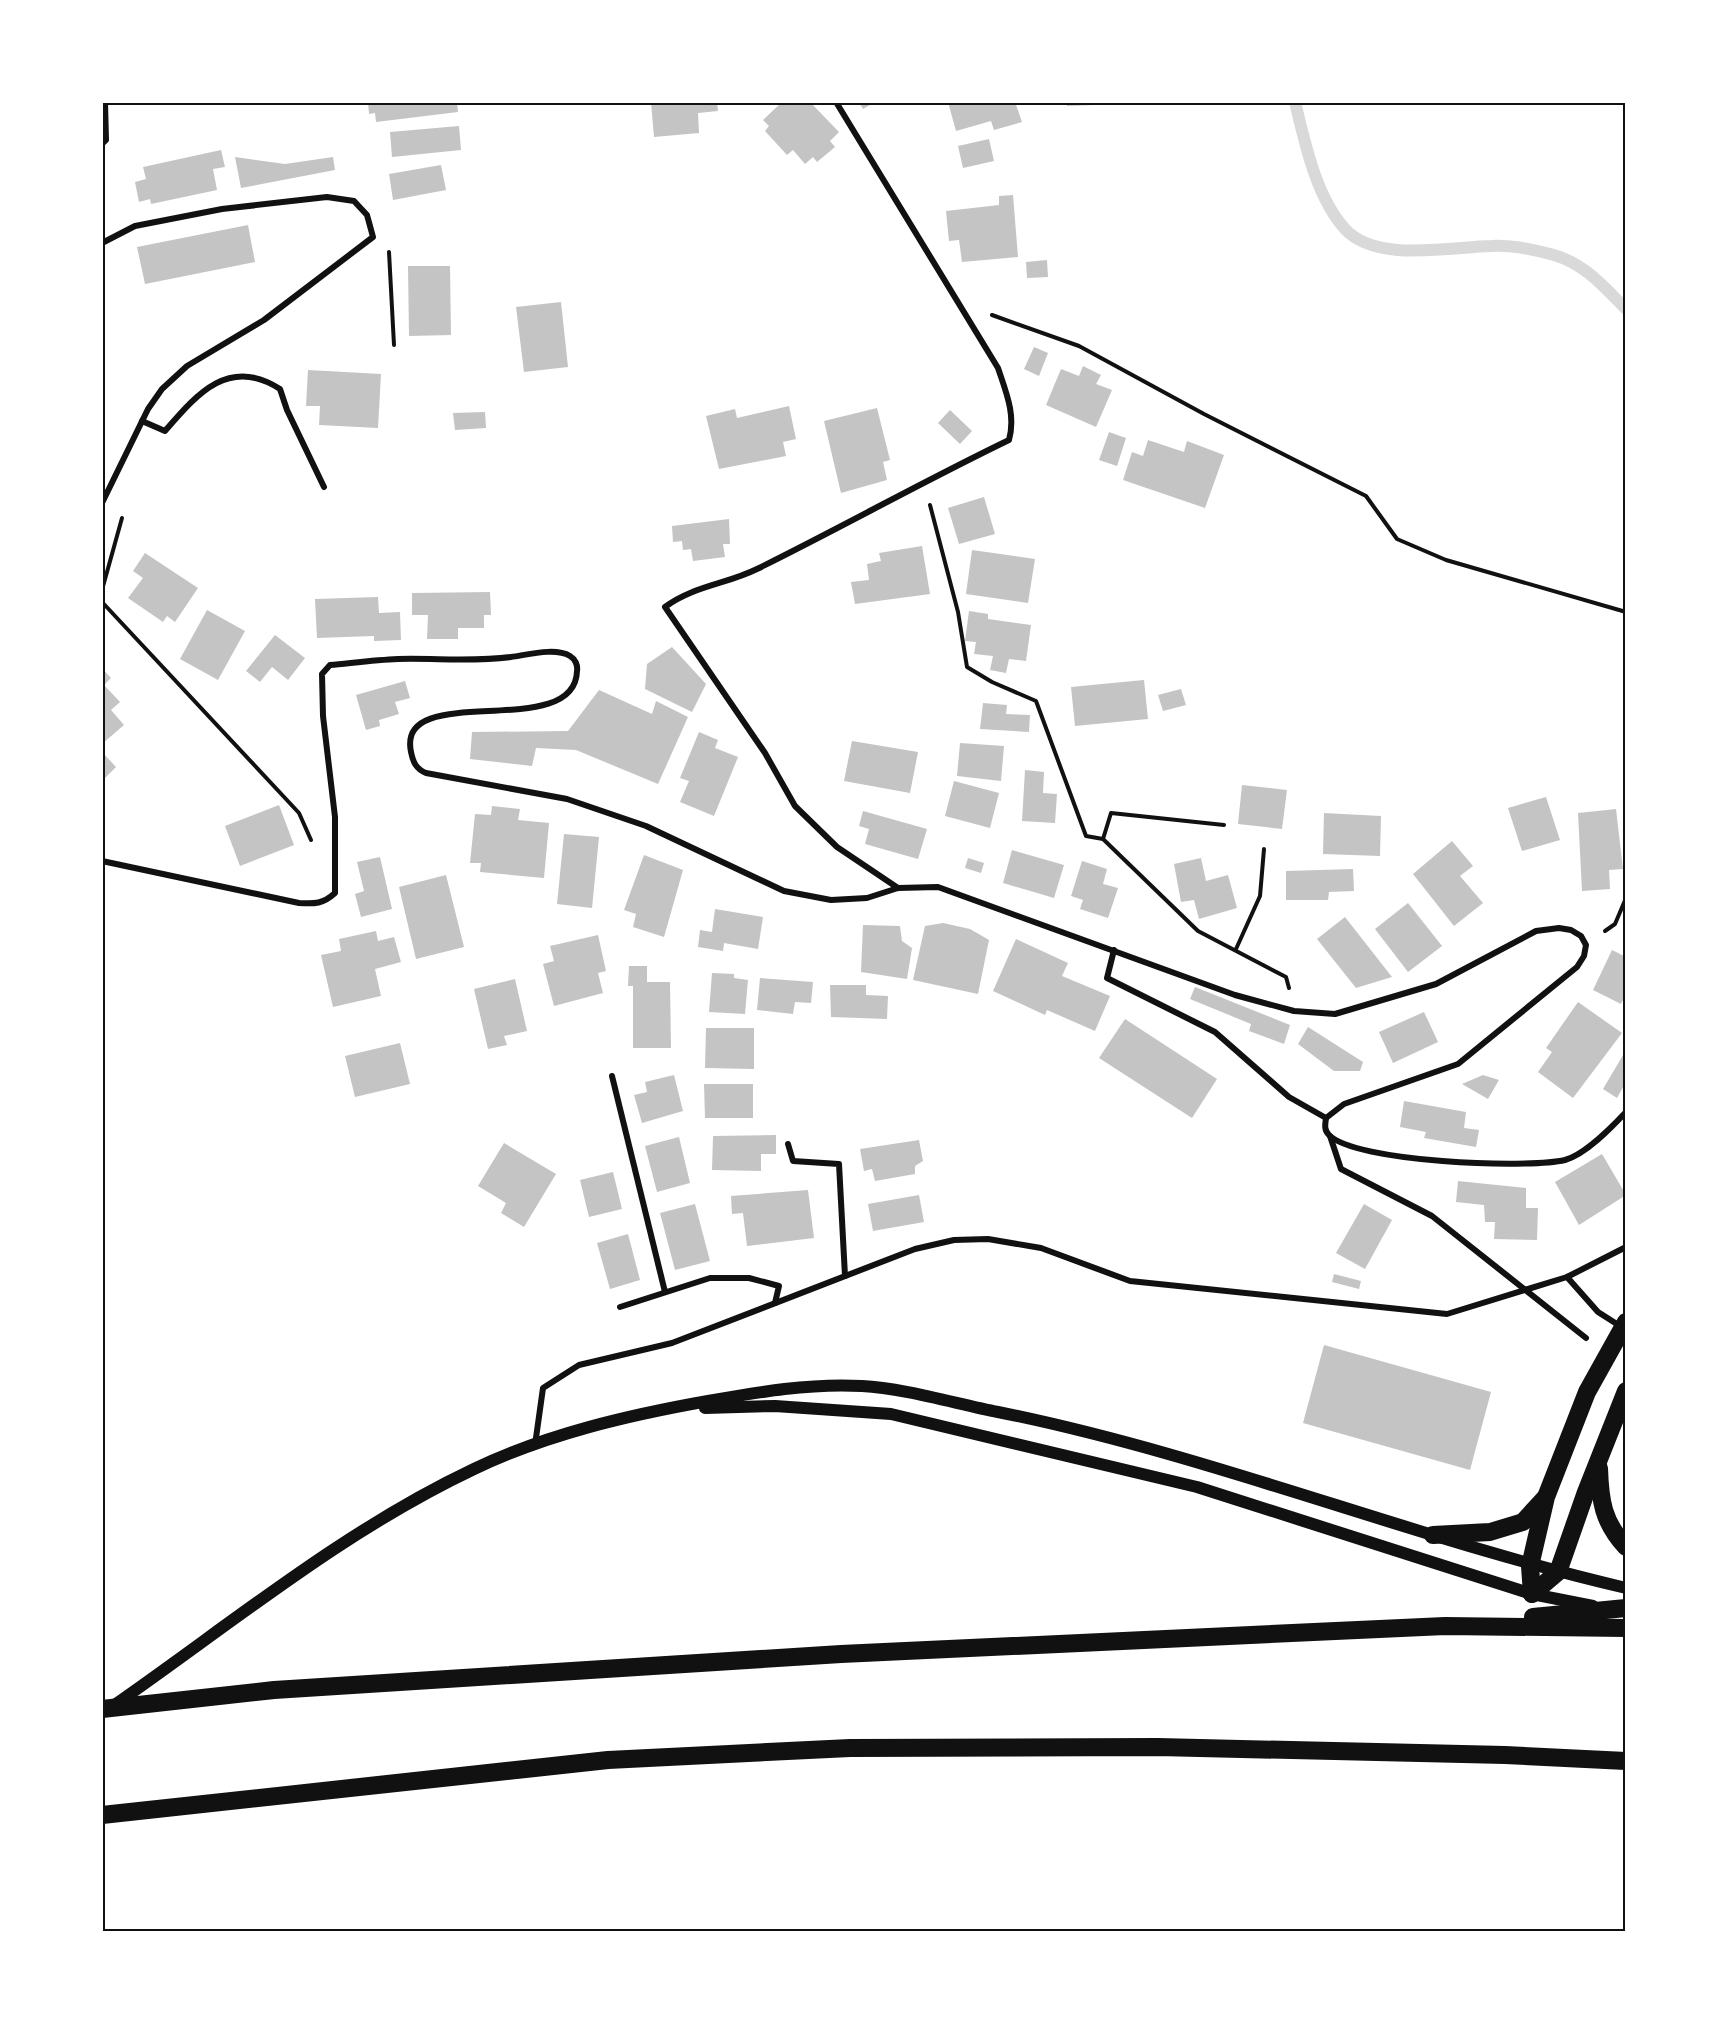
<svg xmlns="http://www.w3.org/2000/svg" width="1728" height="2033" viewBox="0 0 1728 2033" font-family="'Asap Condensed',sans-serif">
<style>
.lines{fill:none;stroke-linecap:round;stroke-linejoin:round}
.stream{stroke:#d9d9d9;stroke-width:12}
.building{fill:#c4c4c4}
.path{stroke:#111;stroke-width:4}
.minor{stroke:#111;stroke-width:6}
.secondary{stroke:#111;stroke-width:12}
.motorway{stroke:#111;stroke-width:18}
.neatline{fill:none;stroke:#111;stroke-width:2}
</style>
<rect width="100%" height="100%" fill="#fff"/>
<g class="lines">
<path class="stream" d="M1295,102C1305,143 1316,197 1345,229C1376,263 1450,247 1491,246C1510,245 1536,250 1554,255C1585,264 1604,287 1626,309"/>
</g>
<g class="building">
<polygon points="368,102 457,102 458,112 376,122 375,113 369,114"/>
<polygon points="651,102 717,102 718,111 698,113 699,133 654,137"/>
<polygon points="782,102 810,102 839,132 830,141 835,147 817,162 813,157 805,164 793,150 787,155 765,131 769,126 763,120"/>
<polygon points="859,102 875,102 863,109"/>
<polygon points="948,102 1015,102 1022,122 994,130 991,121 956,131"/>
<polygon points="1067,102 1119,102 1119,104 1067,106"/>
<polygon points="459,126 461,150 392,157 390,132"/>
<polygon points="989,139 994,161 963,168 958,146"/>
<polygon points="221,150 225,167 213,169 217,190 151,204 150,199 139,202 135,182 146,179 143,167"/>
<polygon points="235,157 285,164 333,157 335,170 241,188"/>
<polygon points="441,165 446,190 393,200 389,174"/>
<polygon points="1013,195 1018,257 962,262 959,240 949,241 946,211 999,205 999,196"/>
<polygon points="248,225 255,262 145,284 137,247"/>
<polygon points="1047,260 1048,277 1027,278 1026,262"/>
<polygon points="408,266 450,266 451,335 409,336"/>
<polygon points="561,302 568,367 524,372 516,307"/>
<polygon points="1034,347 1048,353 1039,376 1024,369"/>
<polygon points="1083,366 1101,375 1096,384 1112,390 1096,427 1046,405 1061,369 1079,376"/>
<polygon points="308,370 381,374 378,428 319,425 320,406 306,406"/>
<polygon points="789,406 796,439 783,442 786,456 719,469 706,416 735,409 737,418"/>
<polygon points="877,408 890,460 883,462 887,480 841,493 824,421"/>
<polygon points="950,410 972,431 960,444 938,423"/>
<polygon points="485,412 486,428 455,430 453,413"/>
<polygon points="1109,432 1126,438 1117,466 1099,460"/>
<polygon points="1148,440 1184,452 1187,441 1224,455 1205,508 1123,480 1132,452 1143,456"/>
<polygon points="984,497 995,534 959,544 948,508"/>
<polygon points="729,519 730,544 723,544 725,557 693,561 691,549 683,550 682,541 673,542 672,526"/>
<polygon points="922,546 930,594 855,604 851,582 869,580 867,564 881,561 879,553"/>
<polygon points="972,550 1035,559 1028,603 966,594"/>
<polygon points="145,553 198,588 175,622 167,616 163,622 128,598 143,578 133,571"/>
<polygon points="490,592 491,615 484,615 484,628 458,628 458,639 427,639 428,615 412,615 412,593"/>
<polygon points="378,597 379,613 400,612 401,640 374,641 374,636 317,638 315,599"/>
<polygon points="207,610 245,631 218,680 180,659"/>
<polygon points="969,611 988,614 988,619 1031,625 1026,661 1009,659 1006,673 990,670 993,656 974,654 976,642 965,641"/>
<polygon points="275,635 305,658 288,680 272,667 260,682 246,671"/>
<polygon points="672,647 706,684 692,712 645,689 647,664"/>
<polygon points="102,668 111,678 104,685 120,702 111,710 124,725 102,744"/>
<polygon points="1144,680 1148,719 1075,726 1071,687"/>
<polygon points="405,681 410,698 395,702 399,714 379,720 380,726 366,730 356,695"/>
<polygon points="1181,689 1186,705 1163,711 1158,695"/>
<polygon points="599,690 652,714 656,701 688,717 658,784 576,750 536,748 532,766 470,759 472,732 568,731"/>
<polygon points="983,703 1007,705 1006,714 1030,715 1029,732 980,729"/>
<polygon points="699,732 718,740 715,748 738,757 714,816 680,802 689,781 680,778"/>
<polygon points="852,741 918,752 910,793 844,781"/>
<polygon points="960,743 1004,746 1001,781 957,776"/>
<polygon points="102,752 116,767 102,781"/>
<polygon points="1025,770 1044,772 1043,793 1057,794 1055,823 1022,821"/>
<polygon points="954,781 999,793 990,828 945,816"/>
<polygon points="1242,785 1287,790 1282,829 1238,824"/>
<polygon points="1546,797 1560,840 1522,851 1508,808"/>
<polygon points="279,805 294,845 240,866 225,826"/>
<polygon points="492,806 520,809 518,820 549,823 544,878 480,872 481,863 470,863 475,814 491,815"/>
<polygon points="1616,809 1623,869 1609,870 1610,889 1582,891 1578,813"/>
<polygon points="863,811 927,829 918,859 865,844 869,829 859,826"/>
<polygon points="1324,813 1381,816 1380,856 1323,854"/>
<polygon points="564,834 599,837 592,908 557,904"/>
<polygon points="1452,841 1473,866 1460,876 1483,903 1454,926 1413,874"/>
<polygon points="1012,850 1064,865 1054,898 1003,883"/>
<polygon points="644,855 683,870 664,937 633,927 636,914 624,910"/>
<polygon points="380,857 392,909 361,917 355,894 364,891 357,862"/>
<polygon points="968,858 984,863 981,873 965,868"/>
<polygon points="1201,858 1206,881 1228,875 1237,908 1199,919 1194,900 1181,902 1174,864"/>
<polygon points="1082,861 1107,869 1103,884 1118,888 1108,918 1080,909 1083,900 1071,896"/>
<polygon points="1353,869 1354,891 1329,892 1328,900 1286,900 1286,871"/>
<polygon points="446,875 464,947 416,959 399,887"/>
<polygon points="1408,903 1442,946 1408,972 1375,929"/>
<polygon points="715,909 763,917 758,949 724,943 723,951 698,947 700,930 712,932"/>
<polygon points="1345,917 1392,977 1356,988 1317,939"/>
<polygon points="943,923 970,929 989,940 978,994 913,980 925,926"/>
<polygon points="863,925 900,926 902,941 912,948 907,979 861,972"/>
<polygon points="376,931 378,941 394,937 401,962 375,969 381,996 333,1007 321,955 341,951 339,939"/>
<polygon points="598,935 606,971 598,973 603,993 554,1006 543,964 554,961 550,946"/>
<polygon points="1016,939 1068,963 1062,976 1110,996 1095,1031 1047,1010 1045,1015 993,991"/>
<polygon points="1612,950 1626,957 1626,994 1621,1004 1593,990"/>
<polygon points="629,966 647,966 647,982 670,982 671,1048 633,1048 633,986 628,986"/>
<polygon points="712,973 734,974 734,978 748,980 745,1014 709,1012"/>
<polygon points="760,978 813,982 811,1003 795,1002 793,1014 757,1010"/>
<polygon points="515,979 527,1031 504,1036 507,1045 488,1049 474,989"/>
<polygon points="830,985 866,985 866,995 888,996 887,1019 831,1017"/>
<polygon points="1195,987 1290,1025 1284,1044 1249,1031 1251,1024 1190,999"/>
<polygon points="1578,1002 1622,1033 1573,1098 1538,1072 1552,1052 1546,1048"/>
<polygon points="1424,1012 1438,1042 1393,1063 1379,1032"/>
<polygon points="1125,1019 1217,1079 1192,1118 1099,1058"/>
<polygon points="1308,1027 1363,1062 1360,1071 1334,1071 1298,1044"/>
<polygon points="706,1028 754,1028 754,1069 705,1068"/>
<polygon points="400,1043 410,1084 355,1097 345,1056"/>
<polygon points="1626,1050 1626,1082 1617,1098 1603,1089"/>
<polygon points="674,1075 683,1111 642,1123 634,1095 647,1092 645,1082"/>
<polygon points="1483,1075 1499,1080 1488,1099 1462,1084"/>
<polygon points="704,1084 753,1084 753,1118 705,1118"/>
<polygon points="1404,1101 1466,1112 1464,1128 1479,1130 1476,1147 1424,1138 1426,1132 1400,1127"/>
<polygon points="776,1135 776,1154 761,1154 761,1171 712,1170 713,1136"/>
<polygon points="679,1137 690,1183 657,1192 645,1146"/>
<polygon points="919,1140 923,1161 915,1166 915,1174 875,1181 872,1169 864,1171 860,1149"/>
<polygon points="504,1143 556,1174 524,1227 501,1213 506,1203 478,1186"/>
<polygon points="1602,1154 1626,1195 1579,1225 1555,1182"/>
<polygon points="613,1172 622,1209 589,1217 580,1180"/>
<polygon points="1458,1181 1526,1188 1526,1208 1538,1208 1537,1240 1494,1239 1495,1222 1485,1222 1484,1205 1456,1202"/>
<polygon points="808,1190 814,1238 747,1246 743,1213 732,1214 731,1196"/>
<polygon points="919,1195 924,1222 873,1231 868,1204"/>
<polygon points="695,1204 710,1261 675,1270 660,1213"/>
<polygon points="1364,1204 1392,1220 1365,1269 1336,1253"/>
<polygon points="628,1234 640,1280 610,1289 597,1243"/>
<polygon points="1334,1274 1361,1281 1359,1289 1332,1282"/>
<polygon points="1324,1345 1491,1392 1470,1470 1303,1423"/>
</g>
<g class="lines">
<g class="path">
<polyline points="389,252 394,345"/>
<polyline points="992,315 1079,346 1204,414 1366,496 1397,539 1446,560 1626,612"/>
<polyline points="930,505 958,612 967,667 992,682 1036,701 1086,836 1103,839"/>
<polyline points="102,590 122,518"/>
<polyline points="102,602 299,813 311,840"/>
<polyline points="1224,825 1111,813 1103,839 1198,931 1286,977 1289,988"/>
<polyline points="1605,931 1615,924 1626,898"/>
<polyline points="1236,949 1260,896 1264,849"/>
</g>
<g class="minor">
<path d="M836,102L998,368C1006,392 1016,415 1009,440C924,481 842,527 757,569C727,584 693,586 665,607L765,753L795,806L837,847L898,888"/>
<polyline points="102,144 106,140 105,102"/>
<polyline points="102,243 135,226 222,209 327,197 354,201 367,215 373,237 264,320 187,366 162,389 148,409 102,503"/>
<path d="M142,421L165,431C197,394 229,356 280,389L287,410L324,487"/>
<path d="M102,861L299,903C315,904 323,904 335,893V817L323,716L322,674L330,665C352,663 375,660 398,659C436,658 474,662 511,657C527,655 555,647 570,656C575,659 578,665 577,671C575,743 396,679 411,752C413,762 416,769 426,773L567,799L646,826L784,891L831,900L867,898L898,888L938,887L1235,995L1294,1011L1335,1014L1436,984L1536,931L1559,928L1571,930L1581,936L1586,945L1584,956L1577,967L1458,1064L1344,1104L1326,1118C1325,1125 1324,1130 1329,1135C1355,1162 1527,1169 1565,1160C1586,1154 1611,1128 1626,1112"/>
<polyline points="1114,950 1107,978 1215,1032 1289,1097 1326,1118"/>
<polyline points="612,1076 665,1292"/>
<polyline points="1330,1136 1341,1169 1432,1216 1586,1338"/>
<polyline points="788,1144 793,1161 839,1164 845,1276"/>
<polyline points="1567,1277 1598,1312 1620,1326"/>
<polyline points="620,1307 710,1278 749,1278 779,1286 775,1303"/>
<polyline points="535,1445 543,1388 579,1365 672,1343 915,1249 954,1240 988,1239 1041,1248 1130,1281 1447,1314 1567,1277 1626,1247"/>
</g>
<g class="secondary">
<polyline points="705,1408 775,1406 891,1414 1197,1487 1532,1594 1593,1606"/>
<path d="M113,1706C231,1624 343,1531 474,1469C547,1434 629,1415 708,1401C759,1392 810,1383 862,1386C903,1388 957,1404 998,1412C1212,1455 1414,1539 1626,1588"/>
</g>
<g class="motorway">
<path d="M1599,1468C1600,1501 1603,1522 1626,1547"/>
<polyline points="1433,1535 1490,1532 1523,1522 1545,1498"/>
<polyline points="1532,1594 1530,1566 1546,1497 1587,1392 1626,1322"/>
<polyline points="1532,1594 1558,1572 1586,1492 1626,1391"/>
<polyline points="1533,1617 1626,1608"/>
<polyline points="102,1709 274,1690 841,1654 1445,1626 1626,1628"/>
<polyline points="102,1815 608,1760 850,1748 1158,1747 1505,1755 1626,1761"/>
</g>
</g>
<rect width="1728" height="2033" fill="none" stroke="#ffffff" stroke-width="207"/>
<rect x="104" y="104" width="1520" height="1826" class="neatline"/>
</svg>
